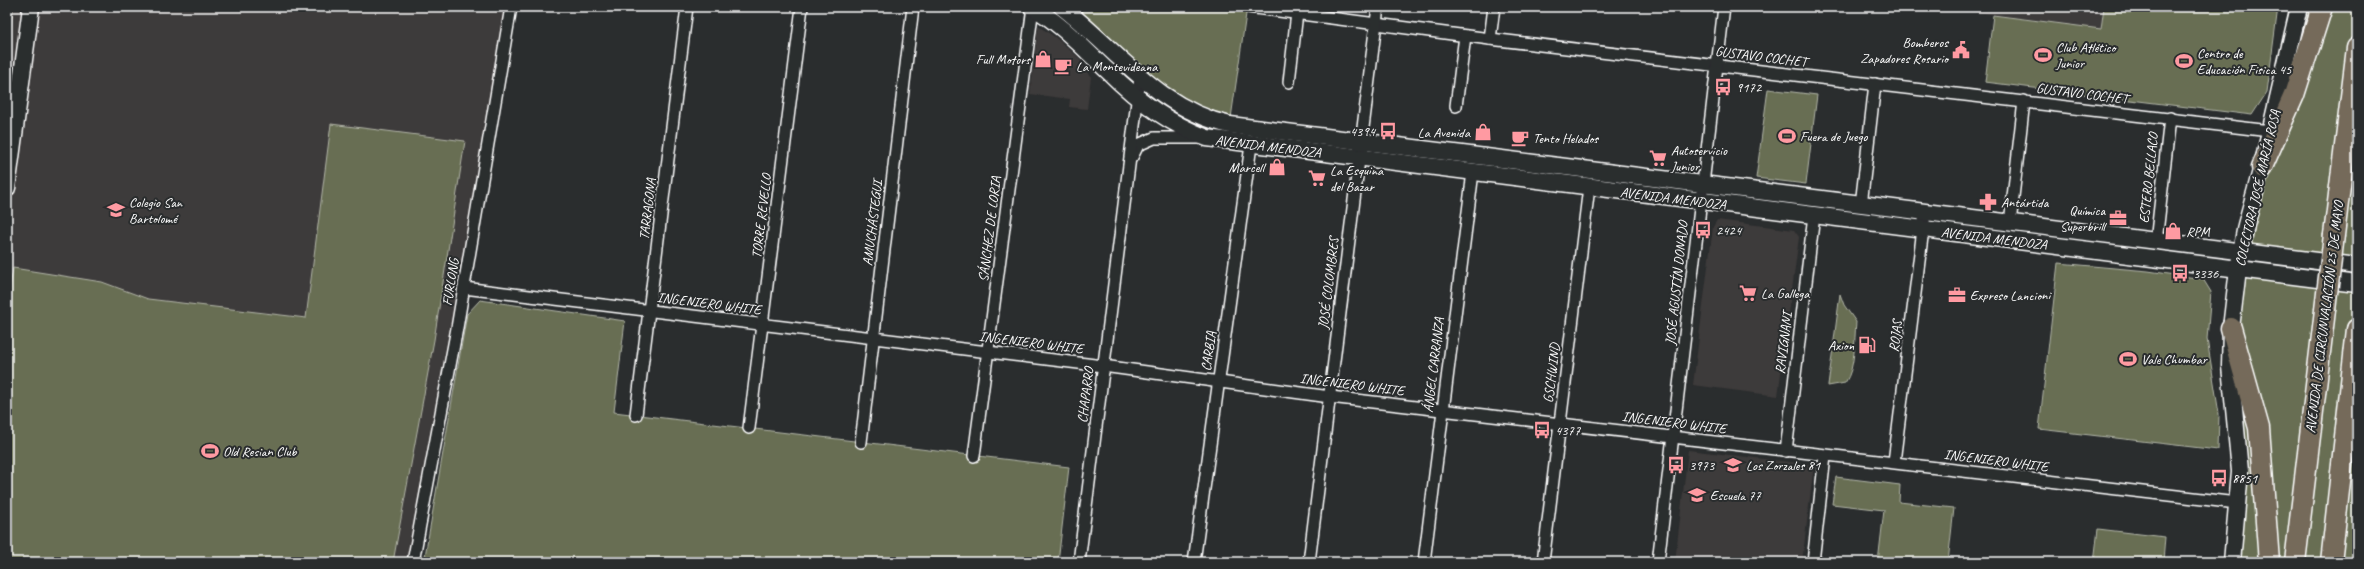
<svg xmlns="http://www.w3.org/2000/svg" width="2364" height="569" viewBox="0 0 2364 569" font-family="Caveat,sans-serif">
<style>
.built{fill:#3e3a3a}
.green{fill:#676e53;stroke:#b3b6a9}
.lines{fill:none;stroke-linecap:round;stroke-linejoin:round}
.street-casing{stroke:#fff;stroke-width:14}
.secondary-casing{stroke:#fff;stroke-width:19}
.highway-casing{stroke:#fff;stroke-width:23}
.street{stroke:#2a2d2e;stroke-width:11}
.secondary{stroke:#2a2d2e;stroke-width:16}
.highway{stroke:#746a5a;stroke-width:20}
.highway-bridge-casing{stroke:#fff;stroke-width:23;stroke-linecap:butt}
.highway-bridge{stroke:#746a5a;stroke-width:20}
.labels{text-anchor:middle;stroke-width:4;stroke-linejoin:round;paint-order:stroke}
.poi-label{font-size:14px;fill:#fff;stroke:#2a2d2e;text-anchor:start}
.street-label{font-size:14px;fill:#fff;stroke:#2a2d2e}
</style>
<rect width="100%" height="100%" fill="#2a2d2e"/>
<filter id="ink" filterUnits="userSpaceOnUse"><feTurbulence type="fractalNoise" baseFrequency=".025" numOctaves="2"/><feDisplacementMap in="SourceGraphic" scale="8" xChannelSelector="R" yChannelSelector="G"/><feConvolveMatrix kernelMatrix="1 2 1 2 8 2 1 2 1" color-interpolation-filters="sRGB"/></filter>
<g filter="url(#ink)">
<g class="built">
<polygon points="7,7 511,7 413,562 7,562"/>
<polygon points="1939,7 2104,7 2101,29"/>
<polygon points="1038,26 1055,37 1078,57 1091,77 1087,109 1069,107 1070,99 1030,94"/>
<polygon points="1717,220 1794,230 1799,237 1778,396 1693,385 1713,227"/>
<polygon points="1688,450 1814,465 1802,562 1675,562"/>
</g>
<g class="green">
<polygon points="7,7 13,7 7,55"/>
<polygon points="1062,7 1247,7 1230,125 1188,111"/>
<polygon points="2104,7 2278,7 2267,92 2252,115 1985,82 1993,15 2101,29"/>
<polygon points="2299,7 2357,7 2357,562 2232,562 2237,503 2231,328"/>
<polygon points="1768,89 1817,95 1806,184 1756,178"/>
<polygon points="331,124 465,141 434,340 393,562 7,562 7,309 13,268 102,282 148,299 306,318"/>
<polygon points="2058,263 2148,271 2203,279 2211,292 2207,339 2219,414 2218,450 2039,429"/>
<path d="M1840,294L1844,305L1856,322C1854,341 1856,367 1845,383L1828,386Z"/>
<polygon points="480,300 625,321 614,412 1069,467 1058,562 424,562 467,314"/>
<polygon points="1836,477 1900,485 1899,502 1954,508 1948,562 1878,562 1884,510 1832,504"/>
<polygon points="2098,529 2165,537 2163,562 2094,562"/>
</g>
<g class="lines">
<g class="street-casing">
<g id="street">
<polyline points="1248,7 1490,39 2270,131"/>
<polyline points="1490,39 1494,7"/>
<polyline points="1289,82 1297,13"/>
<polyline points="1456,106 1465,36"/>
<polyline points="1132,157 1138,145 1154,138 1200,138"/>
<polyline points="1861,205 1875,84"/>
<polyline points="2010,223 2024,101"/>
<polyline points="2156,242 2170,118"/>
<polyline points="464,288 1103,366 1330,397 2237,503"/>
<polyline points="636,415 687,7"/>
<polyline points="749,428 802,7"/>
<polyline points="861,442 913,7"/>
<polyline points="1786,451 1814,215"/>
<polyline points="974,456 1033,7"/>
<polyline points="1894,462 1925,213"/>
<polyline points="413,562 457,328 511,7"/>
<polyline points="1079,562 1140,78"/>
<polyline points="1194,562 1251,145"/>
<polyline points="1309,562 1378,7"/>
<polyline points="1424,562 1473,172"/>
<polyline points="1543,562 1589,187"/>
<polyline points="1658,562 1724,7"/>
<polyline points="1813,562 1825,456"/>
</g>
</g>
<g class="secondary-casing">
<g id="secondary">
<path d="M1032,7C1062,24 1084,49 1109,72C1137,100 1170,124 1207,138L2357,284"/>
<path d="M1062,7C1117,50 1158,109 1230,125L2357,266"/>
<polyline points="7,188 31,7"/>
<polyline points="2232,562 2240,471 2230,366 2231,328 2238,269 2246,225 2262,167 2299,7"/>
</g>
</g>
<g class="highway-casing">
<g id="highway">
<polyline points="2262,167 2294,95 2322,7"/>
<polyline points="2334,235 2357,48"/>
<polyline points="2231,328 2259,428 2269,562"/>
<polyline points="2295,562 2325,310"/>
<polyline points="2331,562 2357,329"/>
</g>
</g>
<use href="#street" class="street"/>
<use href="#secondary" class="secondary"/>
<use href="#highway" class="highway"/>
<g class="highway-bridge-casing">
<polyline id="highway-bridge" points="2325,310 2334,235"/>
</g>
<use href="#highway-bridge" class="highway-bridge"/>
</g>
</g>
<defs>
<g id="civic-bare" transform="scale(1.38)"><path d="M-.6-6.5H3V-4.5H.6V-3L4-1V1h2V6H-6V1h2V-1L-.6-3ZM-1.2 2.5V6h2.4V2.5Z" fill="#ff9aa2" stroke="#2a2d2e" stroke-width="2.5" paint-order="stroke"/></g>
<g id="stadium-bare" transform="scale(1.38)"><path d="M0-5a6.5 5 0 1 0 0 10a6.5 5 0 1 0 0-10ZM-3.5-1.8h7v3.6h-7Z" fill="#ff9aa2" stroke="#2a2d2e" stroke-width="2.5" paint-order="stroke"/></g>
<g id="shop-bare" transform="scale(1.38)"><path d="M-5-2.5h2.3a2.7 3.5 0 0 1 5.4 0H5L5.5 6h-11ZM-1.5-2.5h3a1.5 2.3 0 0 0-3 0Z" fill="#ff9aa2" stroke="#2a2d2e" stroke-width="2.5" paint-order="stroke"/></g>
<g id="cafe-bare" transform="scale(1.38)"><path d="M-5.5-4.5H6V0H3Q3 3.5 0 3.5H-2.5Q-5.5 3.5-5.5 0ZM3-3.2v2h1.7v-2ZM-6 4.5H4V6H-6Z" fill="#ff9aa2" stroke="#2a2d2e" stroke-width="2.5" paint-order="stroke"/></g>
<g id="bus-bare" transform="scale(1.38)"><path d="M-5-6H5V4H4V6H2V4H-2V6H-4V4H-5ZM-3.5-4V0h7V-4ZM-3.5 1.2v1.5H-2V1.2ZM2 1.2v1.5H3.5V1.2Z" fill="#ff9aa2" stroke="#2a2d2e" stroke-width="2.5" paint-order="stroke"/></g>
<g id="supermarket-bare" transform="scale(1.38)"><path d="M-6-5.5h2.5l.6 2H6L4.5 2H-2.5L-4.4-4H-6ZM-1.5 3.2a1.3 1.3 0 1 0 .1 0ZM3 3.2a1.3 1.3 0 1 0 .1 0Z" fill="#ff9aa2" stroke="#2a2d2e" stroke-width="2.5" paint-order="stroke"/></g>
<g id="pharmacy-bare" transform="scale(1.38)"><path d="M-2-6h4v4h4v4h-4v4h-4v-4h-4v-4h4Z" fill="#ff9aa2" stroke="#2a2d2e" stroke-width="2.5" paint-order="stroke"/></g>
<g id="school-bare" transform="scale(1.38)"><path d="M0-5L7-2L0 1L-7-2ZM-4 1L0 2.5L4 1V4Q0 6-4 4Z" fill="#ff9aa2" stroke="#2a2d2e" stroke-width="2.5" paint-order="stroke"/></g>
<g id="office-bare" transform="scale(1.38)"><path d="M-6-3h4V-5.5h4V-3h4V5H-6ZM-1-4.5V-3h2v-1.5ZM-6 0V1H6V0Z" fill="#ff9aa2" stroke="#2a2d2e" stroke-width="2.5" paint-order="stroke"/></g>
<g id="fuel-bare" transform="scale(1.38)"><path d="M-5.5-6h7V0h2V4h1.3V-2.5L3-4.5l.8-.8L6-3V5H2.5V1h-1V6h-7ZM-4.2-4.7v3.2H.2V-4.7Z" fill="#ff9aa2" stroke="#2a2d2e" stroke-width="2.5" paint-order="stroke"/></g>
</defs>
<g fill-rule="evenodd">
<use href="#civic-bare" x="1961" y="50"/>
<use href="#stadium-bare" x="2043" y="55"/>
<use href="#shop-bare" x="1043" y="59"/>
<use href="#stadium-bare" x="2184" y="61"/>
<use href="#cafe-bare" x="1063" y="66"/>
<use href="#bus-bare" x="1723" y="87"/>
<use href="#bus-bare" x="1388" y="131"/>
<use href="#shop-bare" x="1483" y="132"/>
<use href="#stadium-bare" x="1787" y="136"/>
<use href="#cafe-bare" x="1520" y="138"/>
<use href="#supermarket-bare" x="1658" y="158"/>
<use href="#shop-bare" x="1277" y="167"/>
<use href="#supermarket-bare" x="1317" y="178"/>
<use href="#pharmacy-bare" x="1988" y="202"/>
<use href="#school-bare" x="116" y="210"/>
<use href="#office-bare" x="2118" y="218"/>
<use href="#bus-bare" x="1703" y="230"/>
<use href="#shop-bare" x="2173" y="231"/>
<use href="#bus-bare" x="2180" y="273"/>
<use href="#supermarket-bare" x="1748" y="293"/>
<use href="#office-bare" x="1957" y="295"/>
<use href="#fuel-bare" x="1867" y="345"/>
<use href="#stadium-bare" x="2128" y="359"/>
<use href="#bus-bare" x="1542" y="430"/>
<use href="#stadium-bare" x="210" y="451"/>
<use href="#bus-bare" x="1676" y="465"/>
<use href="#school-bare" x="1733" y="465"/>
<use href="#bus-bare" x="2219" y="478"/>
<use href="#school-bare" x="1697" y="495"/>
</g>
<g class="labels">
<g class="poi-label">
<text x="1948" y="47" text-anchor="end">Bomberos<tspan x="1948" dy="16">Zapadores Rosario</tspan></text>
<text x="2056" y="52">Club Atlético<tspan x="2056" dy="16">Junior</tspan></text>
<text x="2197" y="58">Centro de<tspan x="2197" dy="16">Educación Fisica 45</tspan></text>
<text x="1030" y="64" text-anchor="end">Full Motors</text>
<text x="1076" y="71">La Montevideana</text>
<text x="1736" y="92">9172</text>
<text x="1375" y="136" text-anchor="end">4394</text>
<text x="1470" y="137" text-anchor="end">La Avenida</text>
<text x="1800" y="141">Fuera de Juego</text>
<text x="1533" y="143">Tento Helados</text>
<text x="1671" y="155">Autoservicio<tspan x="1671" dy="16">Junior</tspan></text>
<text x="1264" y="172" text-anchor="end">Marcell</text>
<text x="1330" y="175">La Esquina<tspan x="1330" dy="16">del Bazar</tspan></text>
<text x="129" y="207">Colegio San<tspan x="129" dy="16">Bartolomé</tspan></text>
<text x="2001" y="207">Antártida</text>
<text x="2105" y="215" text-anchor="end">Química<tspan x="2105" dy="16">Superbrill</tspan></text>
<text x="1716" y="235">2424</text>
<text x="2186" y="236">RPM</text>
<text x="2193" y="278">3336</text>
<text x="1761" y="298">La Gallega</text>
<text x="1970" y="300">Expreso Lancioni</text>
<text x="1854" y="350" text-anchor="end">Axion</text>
<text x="2141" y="364">Vale Chumbar</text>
<text x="1555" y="435">4377</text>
<text x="223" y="456">Old Resian Club</text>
<text x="1689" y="470">3973</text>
<text x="1746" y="470">Los Zorzales 81</text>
<text x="2232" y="483">8851</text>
<text x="1710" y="500">Escuela 77</text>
</g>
<g class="street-label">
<text transform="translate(1761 56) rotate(7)" y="5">GUSTAVO COCHET</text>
<text transform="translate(2082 93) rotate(7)" y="5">GUSTAVO COCHET</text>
<text transform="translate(1268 146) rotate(7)" y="5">AVENIDA MENDOZA</text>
<text transform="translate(2148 178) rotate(-84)" y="5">ESTERO BELLACO</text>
<text transform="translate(2257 188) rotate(-77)" y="5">COLECTORA JOSÉ MARÍA ROSA</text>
<text transform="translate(1673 198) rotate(7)" y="5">AVENIDA MENDOZA</text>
<text transform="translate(647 209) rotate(-83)" y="5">TARRAGONA</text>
<text transform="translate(761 216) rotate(-83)" y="5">TORRE REVELLO</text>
<text transform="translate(872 223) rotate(-83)" y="5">AMUCHÁSTEGUI</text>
<text transform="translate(989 229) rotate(-83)" y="5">SÁNCHEZ DE LORIA</text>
<text transform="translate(1994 238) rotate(7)" y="5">AVENIDA MENDOZA</text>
<text transform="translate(450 282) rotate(-81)" y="5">FURLONG</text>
<text transform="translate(1328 283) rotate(-83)" y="5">JOSÉ COLOMBRES</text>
<text transform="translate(1676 283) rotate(-84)" y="5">JOSÉ AGUSTÍN DONADO</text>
<text transform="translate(709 303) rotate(7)" y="5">INGENIERO WHITE</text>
<text transform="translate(2324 317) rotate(-83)" y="5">AVENIDA DE CIRCUNVALACIÓN 25 DE MAYO</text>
<text transform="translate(1895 336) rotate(-83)" y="5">ROJAS</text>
<text transform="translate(1031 342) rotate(7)" y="5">INGENIERO WHITE</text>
<text transform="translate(1783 343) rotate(-83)" y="5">RAVIGNANI</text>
<text transform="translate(1208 351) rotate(-82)" y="5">CARBIA</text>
<text transform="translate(1433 365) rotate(-83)" y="5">ÁNGEL CARRANZA</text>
<text transform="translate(1551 373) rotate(-83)" y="5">GSCHWIND</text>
<text transform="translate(1352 384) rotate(7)" y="5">INGENIERO WHITE</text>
<text transform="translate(1085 395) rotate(-83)" y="5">CHAPARRO</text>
<text transform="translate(1674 422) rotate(7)" y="5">INGENIERO WHITE</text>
<text transform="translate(1996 460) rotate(7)" y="5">INGENIERO WHITE</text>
</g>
</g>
<rect width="2364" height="569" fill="none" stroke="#2a2d2e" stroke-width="24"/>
<rect x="12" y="12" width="2340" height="545" fill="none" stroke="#fff" stroke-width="1.5" filter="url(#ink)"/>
</svg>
